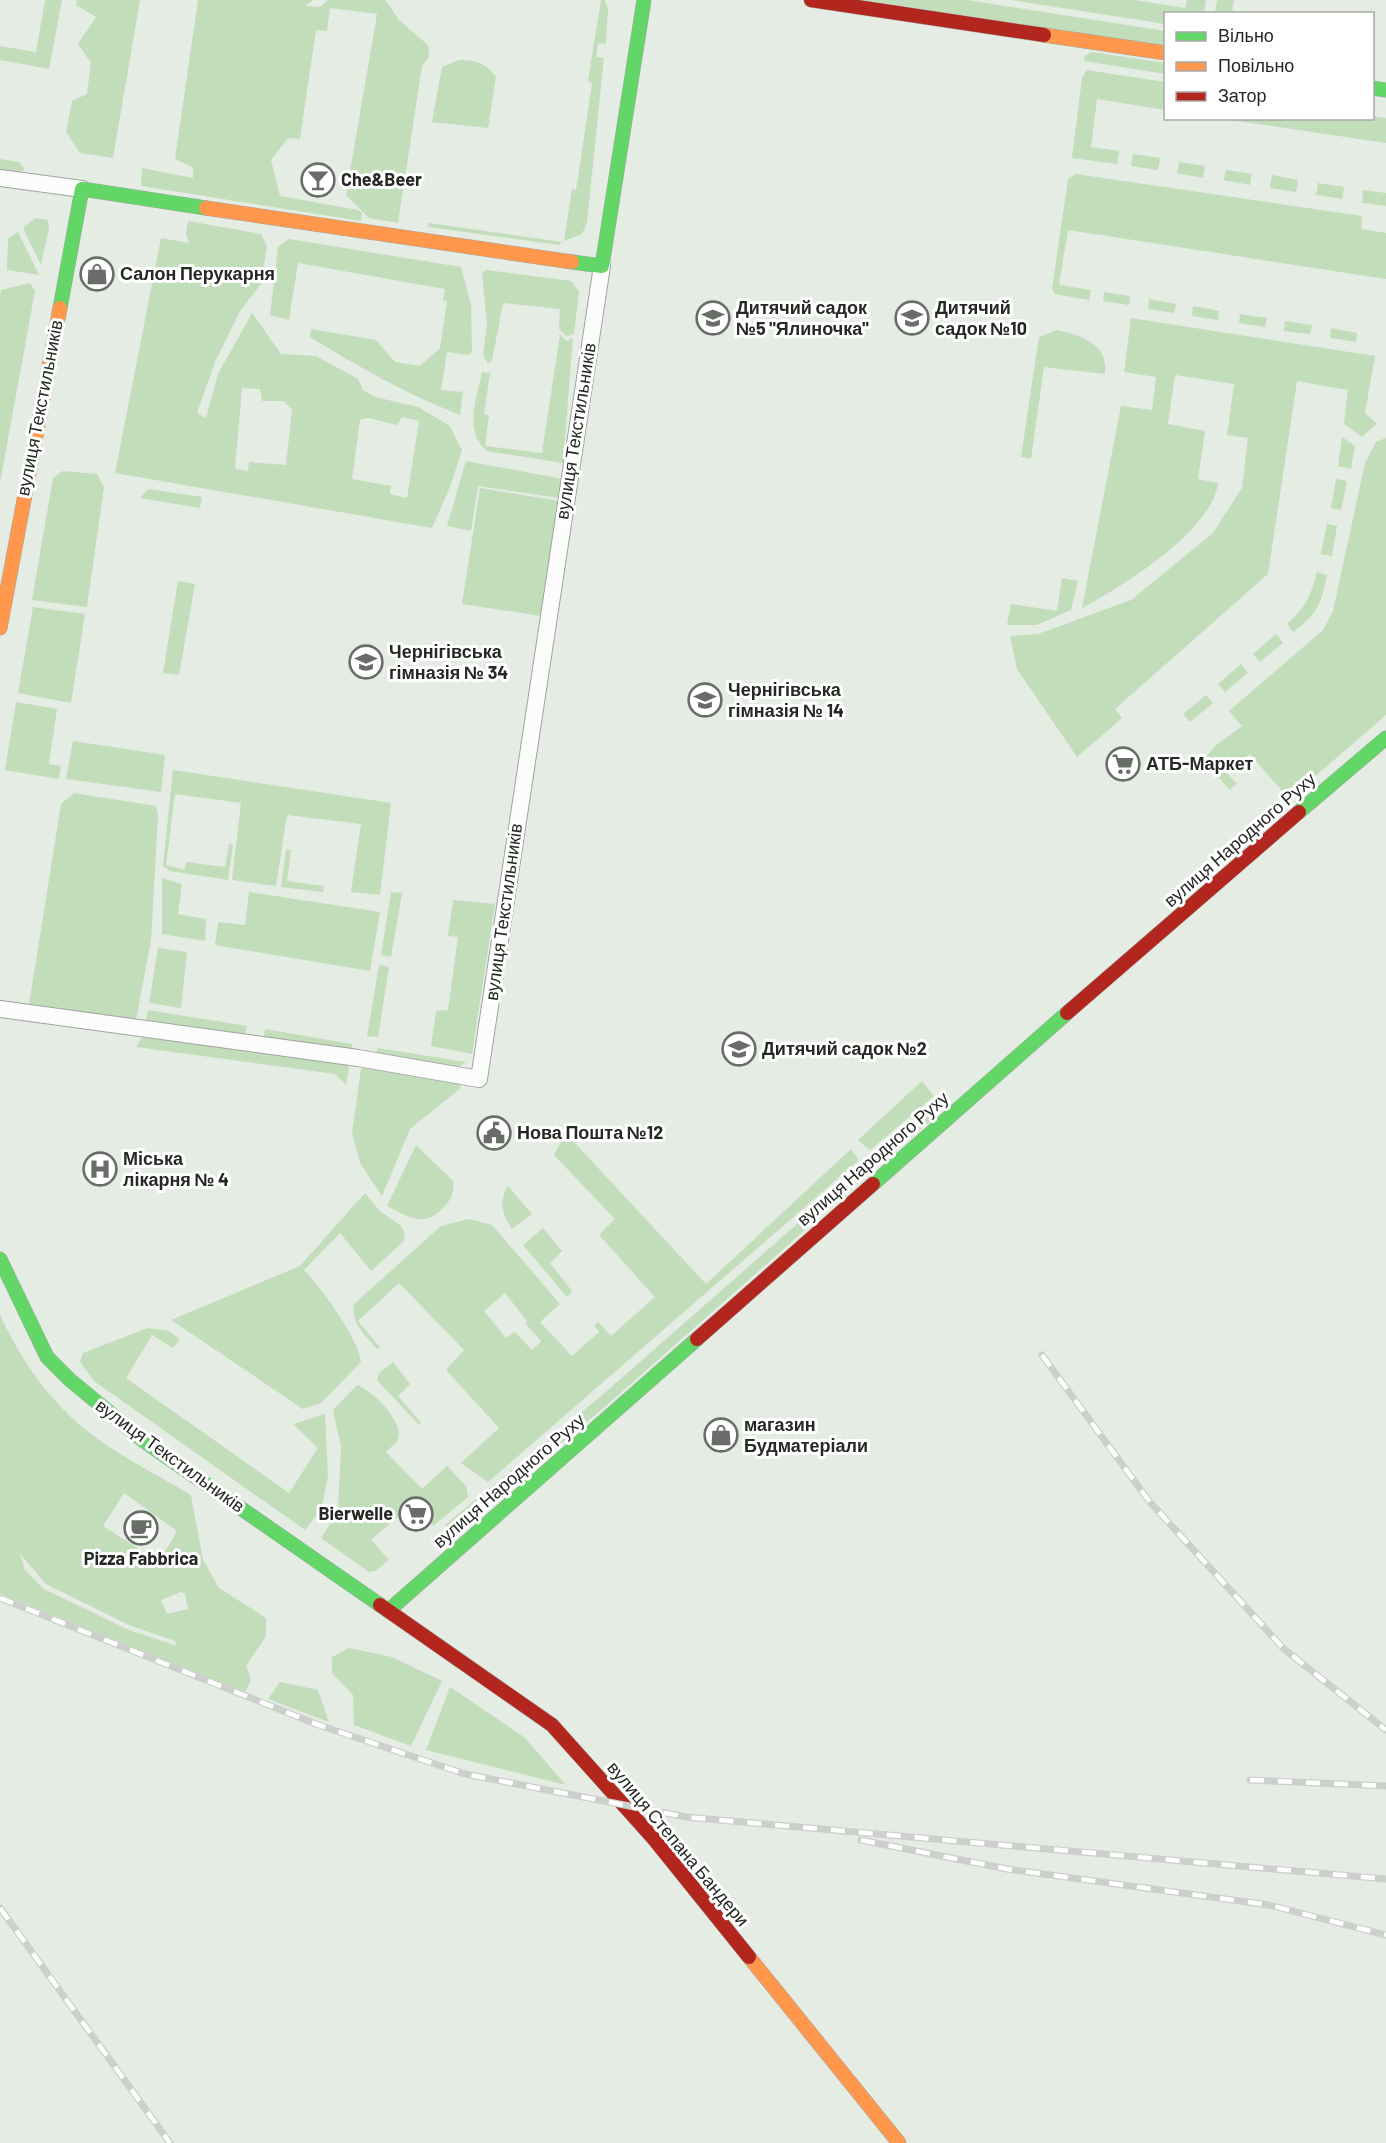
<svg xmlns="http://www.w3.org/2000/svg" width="1386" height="2143" viewBox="0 0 1386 2143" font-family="Barlow,sans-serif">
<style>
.green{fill:#c2ddba;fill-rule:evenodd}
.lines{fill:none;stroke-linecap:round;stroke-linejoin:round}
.street-casing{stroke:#a0a49f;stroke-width:18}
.fast-casing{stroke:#a0a49f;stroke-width:15}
.slow-casing{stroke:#a0a49f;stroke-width:15}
.jam-casing{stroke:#a0a49f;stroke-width:15}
.street{stroke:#fbfcfb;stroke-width:16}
.fast{stroke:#63d668;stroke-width:14}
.slow{stroke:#ff974d;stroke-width:14}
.jam{stroke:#b3261e;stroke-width:14}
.rail-casing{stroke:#cdcfcd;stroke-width:7}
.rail{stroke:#fff;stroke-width:4.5;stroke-dasharray:14;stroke-linecap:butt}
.labels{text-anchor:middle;stroke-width:6;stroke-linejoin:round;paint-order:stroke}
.poi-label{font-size:18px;font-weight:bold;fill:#252923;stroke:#fff;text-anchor:start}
.street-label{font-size:18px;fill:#252923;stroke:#fff}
</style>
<rect width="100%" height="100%" fill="#e5ece4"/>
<g class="green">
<polygon points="45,0 62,0 49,69 0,60 0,46 36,52"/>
<polygon points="77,0 140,0 113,158 80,153 66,132 72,101 87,94 91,63 78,44 96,17 76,5"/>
<polygon points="198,0 313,0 305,6 320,7 328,0 385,0 399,20 428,45 429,57 422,66 398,223 369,218 346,195 377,14 330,8 327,31 316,30 300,139 288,138 271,160 280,196 358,210 362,213 361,221 141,186 142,168 193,178 193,167 175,159"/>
<polygon points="601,0 605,0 608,9 606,44 598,43 596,57 604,58 587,222 582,234 564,241 572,189 576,190 592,83 588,81"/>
<polygon points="863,0 967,0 1165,31 1165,46"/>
<polygon points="1011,0 1134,0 1185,8 1187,0 1206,0 1204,13 1166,14 1165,24"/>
<polygon points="1217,0 1234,0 1232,13 1215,13"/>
<polygon points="1092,52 1165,63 1165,74 1084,61 1085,56"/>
<path d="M459,60C477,60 485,63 496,77L488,128L432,122L442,67Z"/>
<polygon points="1087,70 1165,82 1165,110 1097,99 1091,147 1119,151 1117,164 1072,158 1082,78"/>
<polygon points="1373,116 1386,118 1386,143 1224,119 1372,118"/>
<polygon points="1133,154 1160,158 1158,170 1131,166"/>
<polygon points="0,159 19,162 25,169 17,174 0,172"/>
<polygon points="1179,162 1205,166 1203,178 1177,173"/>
<polygon points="1226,170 1252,174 1250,185 1224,180"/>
<polygon points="1076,174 1362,216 1361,229 1386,233 1386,279 1068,230 1059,285 1091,290 1089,300 1055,294 1052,289 1068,179"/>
<polygon points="1272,175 1298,180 1296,192 1270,188"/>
<polygon points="1318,183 1344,187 1342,199 1316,195"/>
<polygon points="1363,190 1386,193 1386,206 1362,203"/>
<polygon points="35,218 48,220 49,227 41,265 23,228"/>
<path d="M188,221L261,234L267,246L261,284L240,311L215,362L197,413L206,418L218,374L252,313L281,354L316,356L358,379L363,390L375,397L418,407L450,426L462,450L450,487L432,528L115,473L161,238L189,243L186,234ZM242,388L260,389L262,401H284L292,410L286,465L249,462L248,471L235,469ZM402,417L419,421L407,498L390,494L391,486L352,479L360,420L368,418L397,425Z"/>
<polygon points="429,223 562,242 559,245 428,227"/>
<polygon points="18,232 39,275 7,270 8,239"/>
<path d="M289,239L461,267L471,305L472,350L470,355L447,352L441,390L463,392L460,415C406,394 359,367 310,337L311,329L376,340L395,362L420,366L440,348L447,301L443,300L445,289L298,263L289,320L270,315L278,247Z"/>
<polygon points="486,270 571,281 579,291 574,334 566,336 559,329 560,309 503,303 492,361 488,364 483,355 487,324 482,274"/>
<polygon points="30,283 35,291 0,483 0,296 1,290"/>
<polygon points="1104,292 1130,296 1129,305 1103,301"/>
<polygon points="1149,299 1176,304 1174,313 1148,309"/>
<polygon points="1193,306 1219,311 1218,320 1192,316"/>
<polygon points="1240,314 1267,318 1265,327 1239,323"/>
<path d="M1131,318L1375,356L1365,413L1377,424L1362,437L1344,424L1348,390L1297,381L1268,574L1115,709L1122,718L1077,757L1017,669L1010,636L1038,634L1131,600L1213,533L1242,488L1248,438L1227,435L1234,384L1175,375L1168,424L1205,431L1198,479L1218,483C1212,531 1122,587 1082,608L1121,406L1152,410L1156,377L1124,372Z"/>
<polygon points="1285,321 1312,325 1310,334 1284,331"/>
<polygon points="1331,328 1357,333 1356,342 1330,338"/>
<path d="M1057,330C1082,336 1108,343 1105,374L1044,367L1031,459L1021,457L1039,337Z"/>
<path d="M560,334L566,341L573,338L563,463L487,451C463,432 477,398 482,372L490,373L484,414L489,415L485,446L542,453Z"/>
<polygon points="1342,437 1355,446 1351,469 1338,466"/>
<polygon points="1386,438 1386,715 1289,799 1250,754 1227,773 1237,784 1230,790 1209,767 1207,756 1215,746 1242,726 1229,711 1323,630 1333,611 1365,463 1376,442"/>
<polygon points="466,461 563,479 559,498 478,486 471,531 447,526"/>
<polygon points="63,471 97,474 104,487 87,607 32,600 53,478"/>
<polygon points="1336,479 1347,481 1341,510 1331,508"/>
<polygon points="480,488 559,501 541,616 462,604"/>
<polygon points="148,489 202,497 200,508 140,498"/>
<polygon points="1327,524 1337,526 1332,556 1321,554"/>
<path d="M1317,572L1327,575C1321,605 1318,613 1293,632L1287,624C1304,610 1312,594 1317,572Z"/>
<polygon points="1062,578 1078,581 1071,610 1037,625 1007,625 1011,604 1057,611"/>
<polygon points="178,581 195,584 179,675 163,673"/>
<polygon points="33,607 85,614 71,703 18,693"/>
<polygon points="1276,634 1283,643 1260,662 1253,654"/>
<polygon points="1241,664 1248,673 1225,692 1218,684"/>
<polygon points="1206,695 1213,703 1190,722 1183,714"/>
<polygon points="16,702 57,709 49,764 61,766 59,779 5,770"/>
<polygon points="73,741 165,755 161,792 66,779"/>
<polygon points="173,770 391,803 380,895 351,892 361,824 287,815 276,886 232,880 241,803 175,794 166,865 185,870 186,862 225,867 229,844 233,845 228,880 170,871 163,866"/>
<polygon points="74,793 156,806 158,816 151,940 136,1020 29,1005 61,804"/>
<polygon points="286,849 291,850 287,881 324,886 323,892 281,887"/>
<polygon points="162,878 182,884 178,914 206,919 205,941 162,934"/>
<polygon points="249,892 380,912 370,971 215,945 218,922 245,925"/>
<polygon points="391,892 402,893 391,957 381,955"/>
<polygon points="453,900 495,904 472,1054 431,1046 436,1011 448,1010 458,937 448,936"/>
<polygon points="158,948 187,952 181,1008 149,1003"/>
<polygon points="379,965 389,967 378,1037 367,1036"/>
<polygon points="148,1010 247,1026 245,1034 146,1020"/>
<polygon points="265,1029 352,1044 351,1052 264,1037"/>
<polygon points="142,1037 346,1064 349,1068 346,1085 335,1074 136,1047"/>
<polygon points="377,1048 466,1062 460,1066 448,1067 376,1056"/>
<polygon points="367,1066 459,1081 461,1088 410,1129 382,1196 360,1163 352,1133 361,1069"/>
<polygon points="922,1081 934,1096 870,1150 858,1140"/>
<polygon points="928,1109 936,1116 883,1162 875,1155"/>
<path d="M561,1128L706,1284L851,1149L859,1160L488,1482L461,1463L499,1428L446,1370L464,1350L399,1283L358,1321L380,1347L377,1349C365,1335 351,1324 354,1304L441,1226L469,1219L492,1225L560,1304L540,1322L572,1356L599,1332L594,1326L598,1322L611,1336L655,1297L599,1235L615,1219L554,1155L561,1142ZM505,1293L527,1321L525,1323L541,1341L532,1350L515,1332L506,1338L484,1311Z"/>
<path d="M416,1145L453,1181C454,1192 452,1199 444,1207C424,1228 410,1218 387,1206Z"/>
<polygon points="862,1167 867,1175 607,1405 454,1533 445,1525 600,1397"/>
<path d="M508,1186L532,1214L512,1229C502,1213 498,1203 508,1186Z"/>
<path d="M365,1193L380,1211L401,1226L405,1234L404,1241L371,1271L340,1233L304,1270C321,1287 358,1338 361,1362L321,1403L303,1409L171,1320L300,1266Z"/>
<polygon points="543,1228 562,1251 550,1263 572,1291 567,1297 523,1245"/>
<path d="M0,1315C17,1352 41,1389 71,1417C105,1449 151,1471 191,1495L203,1560L219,1588L266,1618V1636L246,1666L251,1680L245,1692L0,1594ZM124,1493L177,1531L159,1562L103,1526ZM20,1554L46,1584L129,1625L175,1641L177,1646L129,1630L44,1589L25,1570ZM181,1592L185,1594L188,1609L167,1614L161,1600Z"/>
<polygon points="148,1328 169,1331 180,1339 173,1348 152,1335 126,1378 289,1493 318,1448 293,1424 325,1414 328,1476 321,1510 305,1530 94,1381 80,1362 83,1353"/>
<polygon points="393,1362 410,1384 398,1396 421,1423 419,1425 377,1380 379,1373"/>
<path d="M357,1385C372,1390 407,1424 397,1441C395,1445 389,1448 386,1452L422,1489L447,1466L466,1486L468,1497L433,1526L412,1504L371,1540L389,1560L375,1571L369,1572L321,1538L338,1511L341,1446L333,1410Z"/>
<polygon points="349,1648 392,1657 442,1681 411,1746 354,1725 353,1695 332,1673 332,1657"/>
<polygon points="280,1682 318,1690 329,1722 268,1699"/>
<polygon points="450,1687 524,1737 566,1785 426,1750"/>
</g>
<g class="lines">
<g class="street-casing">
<g id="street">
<polyline points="0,178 82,189"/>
<polyline points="0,1009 358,1058 479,1079 602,266"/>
</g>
</g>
<g class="fast-casing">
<g id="fast">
<polyline points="1372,88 1386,90"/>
<polyline points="572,262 602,266 644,0"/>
<polyline points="60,308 82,189 206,208"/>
<polyline points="1299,812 1386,738"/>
<polyline points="873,1184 1067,1013"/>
<polyline points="0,1259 47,1357 70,1380 144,1441 380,1605"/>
<polyline points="388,1611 697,1339"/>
</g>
</g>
<g class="slow-casing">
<g id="slow">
<polyline points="1044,35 1166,53"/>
<polyline points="206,208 572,262"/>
<polyline points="0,628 60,308"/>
<polyline points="749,1957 899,2143"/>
</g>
</g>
<g class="jam-casing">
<g id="jam">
<polyline points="811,0 1044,35"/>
<polyline points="1067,1013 1299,812"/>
<polyline points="697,1339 873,1184"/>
<polyline points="380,1605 552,1725 654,1839 749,1957"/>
</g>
</g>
<use href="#street" class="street"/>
<use href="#fast" class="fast"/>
<use href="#slow" class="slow"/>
<use href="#jam" class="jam"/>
<g class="rail-casing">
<g id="rail">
<polyline points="1042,1355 1149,1501 1284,1649 1386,1730"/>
<polyline points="0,1598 316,1724 465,1774 686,1817 1386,1879"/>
<polyline points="1250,1780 1386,1786"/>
<polyline points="861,1840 1007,1869 1269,1905 1386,1935"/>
<polyline points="0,1908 170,2143"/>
</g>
</g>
<use href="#rail" class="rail"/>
</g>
<defs>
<g id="bar-ring" transform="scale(1.725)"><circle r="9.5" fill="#fff" stroke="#686d67" stroke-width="1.5"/><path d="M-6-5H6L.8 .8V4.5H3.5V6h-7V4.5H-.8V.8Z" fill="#686d67"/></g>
<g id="shop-ring" transform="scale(1.725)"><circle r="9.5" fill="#fff" stroke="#686d67" stroke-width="1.5"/><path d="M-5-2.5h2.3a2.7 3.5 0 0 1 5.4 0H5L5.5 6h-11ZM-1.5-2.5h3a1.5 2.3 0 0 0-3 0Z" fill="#686d67"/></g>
<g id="school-ring" transform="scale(1.725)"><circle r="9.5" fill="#fff" stroke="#686d67" stroke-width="1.5"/><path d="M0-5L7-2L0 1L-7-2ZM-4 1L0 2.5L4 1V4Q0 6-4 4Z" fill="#686d67"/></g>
<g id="supermarket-ring" transform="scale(1.725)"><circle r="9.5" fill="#fff" stroke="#686d67" stroke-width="1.5"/><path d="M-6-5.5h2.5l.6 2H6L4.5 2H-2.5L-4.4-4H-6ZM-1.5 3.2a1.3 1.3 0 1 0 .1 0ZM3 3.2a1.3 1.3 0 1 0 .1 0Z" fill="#686d67"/></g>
<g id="civic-ring" transform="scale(1.725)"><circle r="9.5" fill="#fff" stroke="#686d67" stroke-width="1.5"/><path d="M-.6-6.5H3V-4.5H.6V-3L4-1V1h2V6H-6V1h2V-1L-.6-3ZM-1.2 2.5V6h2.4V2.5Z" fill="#686d67"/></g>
<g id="hospital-ring" transform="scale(1.725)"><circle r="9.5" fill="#fff" stroke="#686d67" stroke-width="1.5"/><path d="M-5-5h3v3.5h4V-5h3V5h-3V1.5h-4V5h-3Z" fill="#686d67"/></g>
<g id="cafe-ring" transform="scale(1.725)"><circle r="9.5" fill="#fff" stroke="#686d67" stroke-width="1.5"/><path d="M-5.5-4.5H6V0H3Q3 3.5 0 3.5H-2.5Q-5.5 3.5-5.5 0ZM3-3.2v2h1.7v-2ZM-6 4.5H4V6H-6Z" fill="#686d67"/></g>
</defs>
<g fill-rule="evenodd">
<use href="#bar-ring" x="318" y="180"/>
<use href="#shop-ring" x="97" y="274"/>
<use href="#school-ring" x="713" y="318"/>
<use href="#school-ring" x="912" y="318"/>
<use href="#school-ring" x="366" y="662"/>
<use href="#school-ring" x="705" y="700"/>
<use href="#supermarket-ring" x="1123" y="764"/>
<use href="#school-ring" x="739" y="1049"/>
<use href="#civic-ring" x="494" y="1133"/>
<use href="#hospital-ring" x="100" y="1169"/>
<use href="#shop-ring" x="721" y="1435"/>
<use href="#supermarket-ring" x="416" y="1514"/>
<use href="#cafe-ring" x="141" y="1528"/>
</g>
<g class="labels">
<g class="poi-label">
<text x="341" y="186">Che&amp;Beer</text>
<text x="120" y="280">Салон Перукарня</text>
<text x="736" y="314">Дитячий садок<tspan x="736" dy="21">№5 "Ялиночка"</tspan></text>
<text x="935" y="314">Дитячий<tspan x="935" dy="21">садок №10</tspan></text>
<text x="389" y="658">Чернігівська<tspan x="389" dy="21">гімназія № 34</tspan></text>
<text x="728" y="696">Чернігівська<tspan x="728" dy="21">гімназія № 14</tspan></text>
<text x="1146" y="770">АТБ-Маркет</text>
<text x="762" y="1055">Дитячий садок №2</text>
<text x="517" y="1139">Нова Пошта №12</text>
<text x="123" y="1165">Міська<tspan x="123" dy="21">лікарня № 4</tspan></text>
<text x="744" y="1431">магазин<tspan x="744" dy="21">Будматеріали</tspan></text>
<text x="393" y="1520" text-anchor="end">Bierwelle</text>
<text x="141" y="1565" text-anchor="middle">Pizza Fabbrica</text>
</g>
<g class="street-label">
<text transform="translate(40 408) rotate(-79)" y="6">вулиця Текстильників</text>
<text transform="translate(576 431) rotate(-81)" y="6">вулиця Текстильників</text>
<text transform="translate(1240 840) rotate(-41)" y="6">вулиця Народного Руху</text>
<text transform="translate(504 912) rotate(-82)" y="6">вулиця Текстильників</text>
<text transform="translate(873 1159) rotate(-41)" y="6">вулиця Народного Руху</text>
<text transform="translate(170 1456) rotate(36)" y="6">вулиця Текстильників</text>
<text transform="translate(509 1481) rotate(-41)" y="6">вулиця Народного Руху</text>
<text transform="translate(678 1844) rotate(50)" y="6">вулиця Степана Бандери</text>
</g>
</g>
<rect x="1164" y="12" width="210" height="108" fill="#ffffff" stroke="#a8a9a7" stroke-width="1.5"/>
<rect x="1176" y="32" width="30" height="9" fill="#63d668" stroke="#a8a9a7" stroke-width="1.5"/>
<text x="1218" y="42" font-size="18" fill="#252923">Вільно</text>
<rect x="1176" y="62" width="30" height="9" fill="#ff974d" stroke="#a8a9a7" stroke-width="1.5"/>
<text x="1218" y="72" font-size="18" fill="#252923">Повільно</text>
<rect x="1176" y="92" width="30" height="9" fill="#b3261e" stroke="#a8a9a7" stroke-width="1.5"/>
<text x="1218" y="102" font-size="18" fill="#252923">Затор</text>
</svg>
